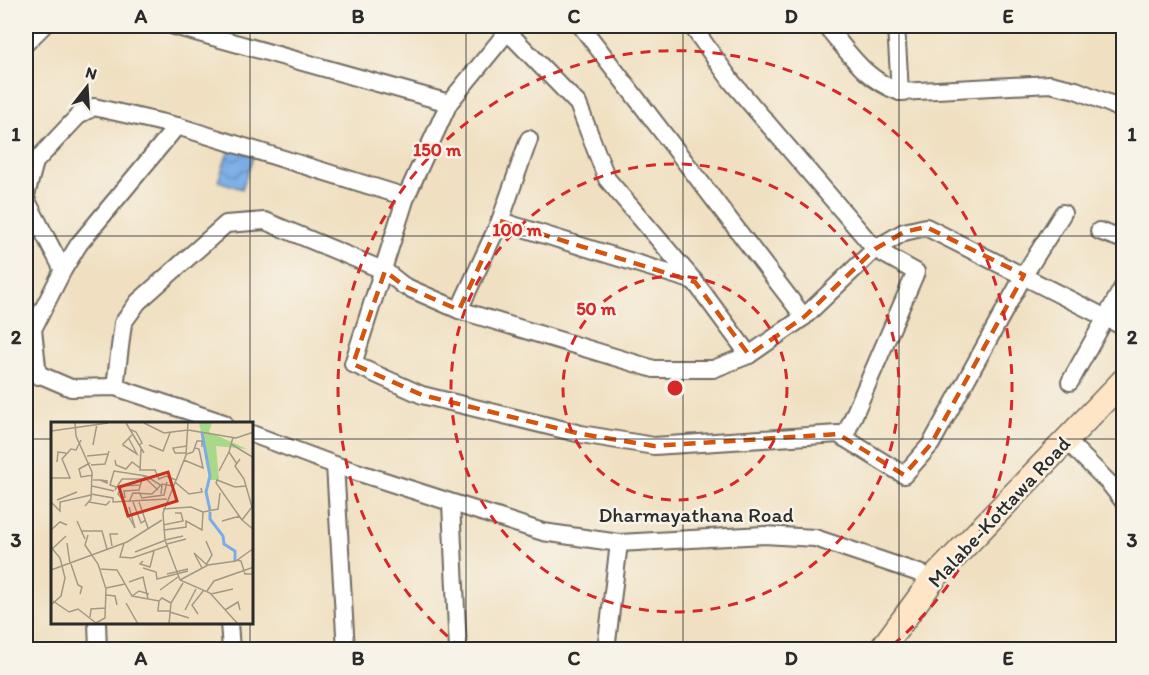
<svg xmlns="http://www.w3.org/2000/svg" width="1149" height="675" viewBox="0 0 1149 675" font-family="Itim,sans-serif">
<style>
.water{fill:url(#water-waves);stroke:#526c88;stroke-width:1.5}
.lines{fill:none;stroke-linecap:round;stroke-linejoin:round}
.street-casing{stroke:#706a60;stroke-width:20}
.secondary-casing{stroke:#706a60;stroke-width:27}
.street{stroke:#fff;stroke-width:16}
.secondary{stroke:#fde5c5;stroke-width:24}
.marked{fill:none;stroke:#d5540f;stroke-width:4.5;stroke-dasharray:12 8;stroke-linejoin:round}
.grid{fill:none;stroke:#2b2b2b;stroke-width:1.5;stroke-opacity:0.55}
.ring{fill:none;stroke:#d62828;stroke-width:3;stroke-dasharray:10 8}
.labels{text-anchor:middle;stroke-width:5;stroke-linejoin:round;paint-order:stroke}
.street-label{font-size:21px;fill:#2b2b2b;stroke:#f7f3e8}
.inset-river{fill:none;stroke:#7aade6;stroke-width:3}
.inset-road{fill:none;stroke:#a19885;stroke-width:1.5}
.view{fill:#c8321e;fill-opacity:0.15;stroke:#c8321e;stroke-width:3}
.inset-edge{fill:none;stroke:#2b2b2b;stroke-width:3}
.centre{fill:#d62828;stroke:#f7f3e8;stroke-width:3}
.ring-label{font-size:18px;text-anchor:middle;font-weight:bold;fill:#d62828;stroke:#f7f3e8;stroke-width:5;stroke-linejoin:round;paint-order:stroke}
.neatline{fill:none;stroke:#2b2b2b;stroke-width:2}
.grid-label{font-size:20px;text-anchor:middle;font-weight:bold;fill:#2b2b2b}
</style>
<defs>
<pattern id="water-waves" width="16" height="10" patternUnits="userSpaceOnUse" patternTransform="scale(1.5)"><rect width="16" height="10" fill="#7aade6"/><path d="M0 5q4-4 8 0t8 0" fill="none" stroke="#648dbb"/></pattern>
</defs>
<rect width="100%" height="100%" fill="#f7f3e8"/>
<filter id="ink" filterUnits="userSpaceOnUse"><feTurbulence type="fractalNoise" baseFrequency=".0167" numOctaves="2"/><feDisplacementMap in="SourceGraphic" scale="12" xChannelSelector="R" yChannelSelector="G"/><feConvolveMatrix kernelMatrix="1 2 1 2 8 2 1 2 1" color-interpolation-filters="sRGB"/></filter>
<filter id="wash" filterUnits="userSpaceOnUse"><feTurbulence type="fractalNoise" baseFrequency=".008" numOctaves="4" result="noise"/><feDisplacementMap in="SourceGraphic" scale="24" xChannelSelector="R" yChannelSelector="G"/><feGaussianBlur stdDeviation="1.35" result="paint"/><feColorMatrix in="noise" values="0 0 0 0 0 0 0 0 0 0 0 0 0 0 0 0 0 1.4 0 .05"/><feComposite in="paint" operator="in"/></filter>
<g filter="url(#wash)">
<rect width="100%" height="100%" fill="#f0e0c1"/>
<polygon class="water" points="230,147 254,154 242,189 218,181"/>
</g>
<g filter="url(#ink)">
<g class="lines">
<g class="street-casing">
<g id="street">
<polyline points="174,26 449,103"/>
<polyline points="581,26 804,317"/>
<polyline points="692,26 732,82 875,249 916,272 844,438"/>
<path d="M826,26C850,54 864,79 900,92"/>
<polyline points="896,26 900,92 1050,84 1076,90 1113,105 1124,113"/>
<polyline points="507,31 578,104 607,179 695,282 749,355"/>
<polyline points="26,43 43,26"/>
<polyline points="26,195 35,162 80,114 94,107 177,126 406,197 449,103 512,26"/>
<polyline points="406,197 353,364 422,395 581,434 654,446 838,434 904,475 931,444 1024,275 1063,213"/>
<polyline points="26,199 63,270"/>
<polyline points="500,221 694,281"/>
<polyline points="1099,231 1124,240"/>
<polyline points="459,310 500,221 529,139"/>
<polyline points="29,370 71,388 115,387 224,423"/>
<polyline points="38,376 33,329 63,270 79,244 177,126"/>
<polyline points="1070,382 1124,285"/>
<polyline points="115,387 123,323 138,302 226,224 265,221 385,271 404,286 459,310 654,369 713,369 749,355 804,317 875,249 904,232 926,227 1124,327"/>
<polyline points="252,434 335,465 543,532 619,543 764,535 815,538 934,578"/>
<polyline points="1066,440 1109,483 1124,502"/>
<polyline points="335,465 346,650"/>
<polyline points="451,504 458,650"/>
<polyline points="97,622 98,650"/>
<polyline points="229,622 231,650"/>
<polyline points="606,650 619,543"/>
</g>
</g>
<g class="secondary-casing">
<polyline id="secondary" points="881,650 934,578 1124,380"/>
</g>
<use href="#street" class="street"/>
<use href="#secondary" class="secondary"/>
</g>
</g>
<path class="marked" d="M500,221L695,282L749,355L804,317L875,249L904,232L926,227L1024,275L931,444L904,475L838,434L654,446L581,434L422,395L353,364L385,271L404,286L459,310Z"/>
<path class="grid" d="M250,26V423M466,26V650M683,26V650M899,26V650M26,236H1124M26,439H52M252,439H1124M250,622V650"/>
<g class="ring">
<circle cx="675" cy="388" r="112"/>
<circle cx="675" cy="388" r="224"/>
<path d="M461 648A337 337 0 1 1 889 648"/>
</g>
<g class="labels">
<g class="street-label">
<text transform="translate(999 512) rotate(-47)" y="7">Malabe-Kottawa Road</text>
<text x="696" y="522">Dharmayathana Road</text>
</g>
</g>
<g transform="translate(51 422)">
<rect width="202" height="202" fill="#f0e0c1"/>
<path d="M148,1H161L158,10L196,27L165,24L168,58H156L159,50Z" fill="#a8d988"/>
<path class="inset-river" d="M151,11L159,54L155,70L159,88M159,90V97L172,114L173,122L184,129V139"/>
<path class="inset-road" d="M24,1L25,14L41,50L40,77L34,84M75,1L93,31M93,1L113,11L137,8M137,1L135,33L112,91L114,118L129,158L159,171L187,202M78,7L85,10L91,21L88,23M137,8L185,16L203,10M0,9L57,1M182,15L178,30L186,42M78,17L86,32L72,23V22L81,13M180,22L203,36M42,23L46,2M98,23L112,29L119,11M90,27L89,48H104L108,57L115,54L125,58M136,31H124L122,26L136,24M136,32L142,30L146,19H151V25M36,34L57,32M189,37L184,44L193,57L201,85L191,98L203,108M64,38L65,43L75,47L81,40L89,46M133,38L152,46L148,27L144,26M6,40L7,30L15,31M39,41L28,47L30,55L42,53M40,43L54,42L58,29M168,49L178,30M92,54L107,68M0,56H19L11,37L20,27L25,28L30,18M42,58H49L56,59V61L49,58M124,60L138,72L151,70L150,66M41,64L63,69M65,65L59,63L63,49L95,54L111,64L110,72M64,68L71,57H91L88,68L73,69L74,76M88,70L91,76L113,73L116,60M40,72L62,76V80L116,77M6,78L26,70M72,78L67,72L71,64L89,63M0,80L9,89V80L40,73M38,80L55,83L59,79M78,80L82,71L101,72L111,62L122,64M82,80L90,101L95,98M88,80L97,106M112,87L140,85L152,90M74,88L84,106L78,85M191,98L165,61L166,58L184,65L195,64M26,99L34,117M171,99L189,94M112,103L132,99L130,91H124M0,108L9,100L16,103M113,108L135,105V99L151,108L152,90L167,87L169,71M30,109H51L56,127M37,113L34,123L47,142L55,167L54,196L43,202M114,118L132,114M155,119L161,133L155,143M16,121L19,142M73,121L69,135L81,136L116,124M116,122L135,117M61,124L59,112H67M0,125L9,136L14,156L10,174L0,183M0,128L15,114M84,130L115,118M186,138L190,139L194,152H202M92,139L89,142L99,145L103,129M20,142L27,163L31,165L29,172M92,146L105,150L106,157L137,149M151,146L143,131L156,143M48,147L66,148L81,174L108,179L111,176L120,181M0,148L76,120L111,98M116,152L137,147M129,158L157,143L185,139L203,126M78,160L92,155L97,177M55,166L74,162M109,168L127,155M156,169L163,159L203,145M160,172L182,167M55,173L64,174L66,183M81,174L88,169L98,172M2,179L18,190M108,179L107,189H119M75,181L87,202M134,188L145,167M174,188L187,180L189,188M18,190L27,187L45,201M119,190L138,196M147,192L141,183L153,168M39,195L40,187L54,186M118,202L120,181L132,161"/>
<path class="view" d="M117,50L126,79L77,94L68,65Z"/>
<rect width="202" height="202" class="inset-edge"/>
</g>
<circle cx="675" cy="388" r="9" class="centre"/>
<g class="ring-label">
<text x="437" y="156">150 m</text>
<text x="517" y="236">100 m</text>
<text x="596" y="315">50 m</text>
</g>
<rect width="1149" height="675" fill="none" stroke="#f7f3e8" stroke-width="66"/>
<g transform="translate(87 87) rotate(17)" stroke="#f7f3e8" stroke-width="4.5" paint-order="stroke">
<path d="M0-4.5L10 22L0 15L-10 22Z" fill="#2b2b2b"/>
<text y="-9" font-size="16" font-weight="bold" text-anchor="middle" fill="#2b2b2b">N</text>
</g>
<rect x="33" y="33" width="1083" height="609" class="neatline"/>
<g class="grid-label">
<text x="141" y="23">A</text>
<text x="358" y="23">B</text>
<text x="574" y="23">C</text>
<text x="791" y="23">D</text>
<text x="1008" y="23">E</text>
<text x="16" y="141">1</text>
<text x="1132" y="141">1</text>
<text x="16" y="344">2</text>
<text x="1132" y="344">2</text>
<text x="16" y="547">3</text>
<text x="1132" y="547">3</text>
<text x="141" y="665">A</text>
<text x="358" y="665">B</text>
<text x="574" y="665">C</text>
<text x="791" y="665">D</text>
<text x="1008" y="665">E</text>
</g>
</svg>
